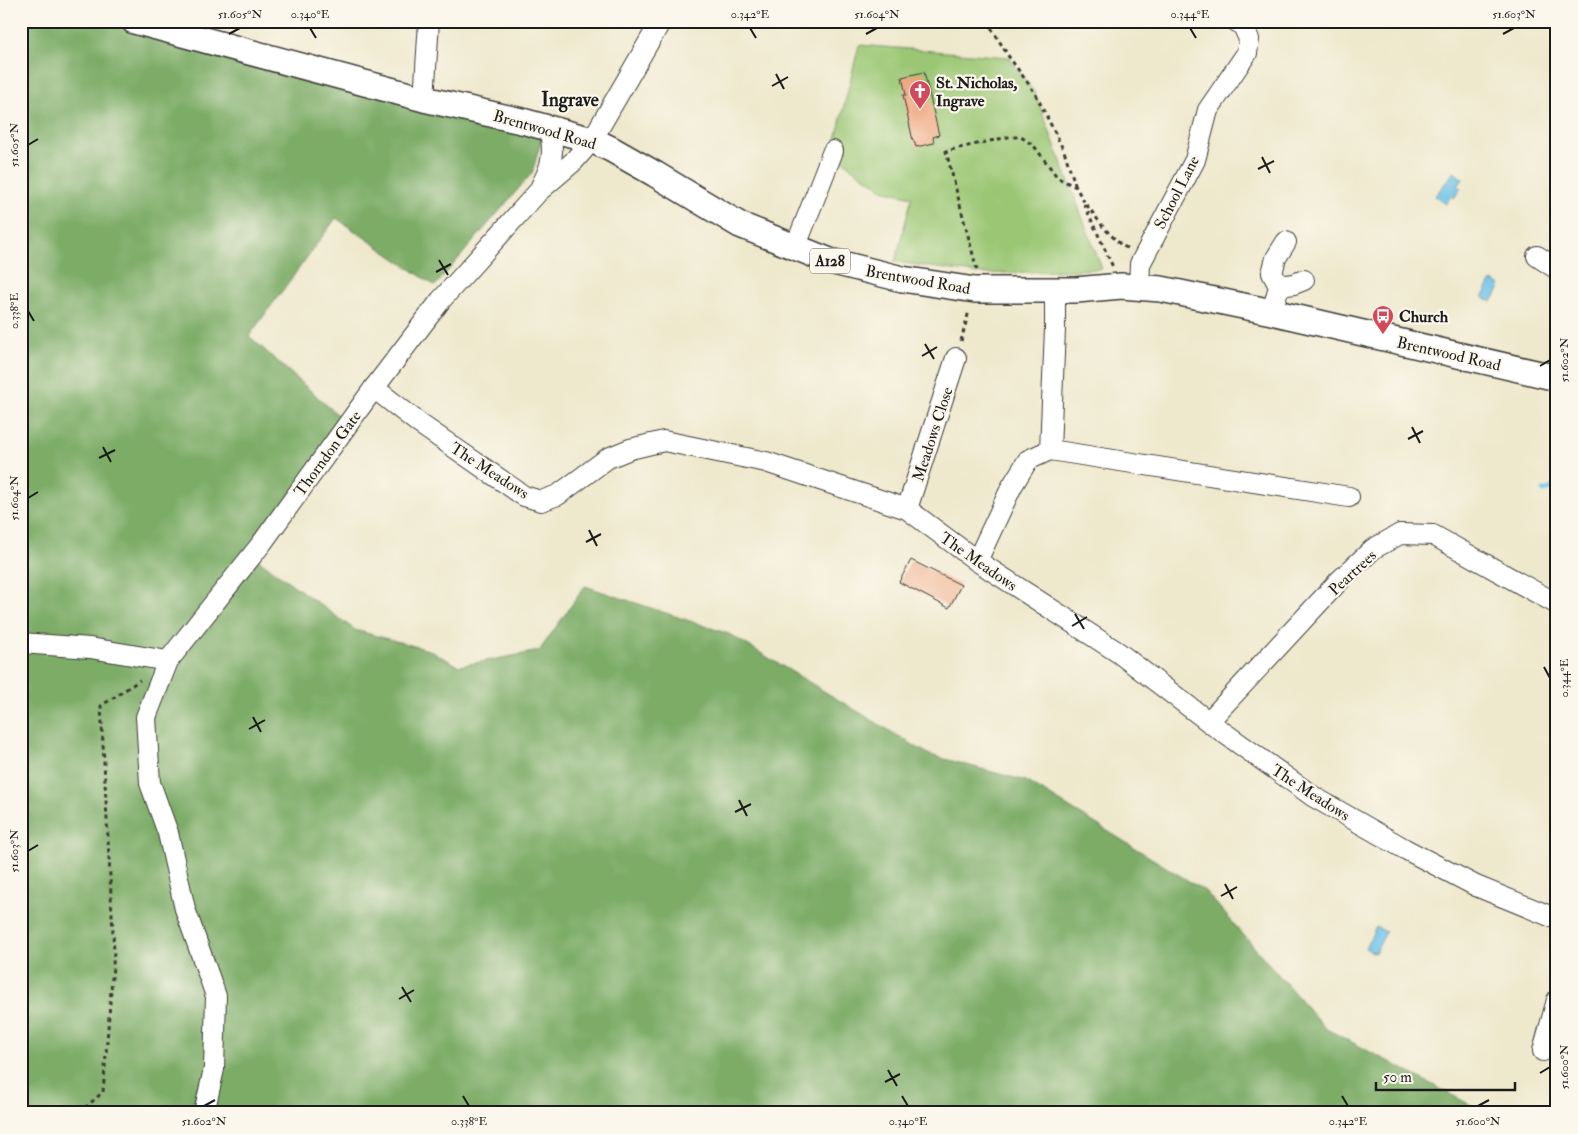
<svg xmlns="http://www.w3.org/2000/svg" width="1578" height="1134" viewBox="0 0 1578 1134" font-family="'IM FELL Double Pica',serif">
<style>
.green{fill:#9bc774;stroke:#5c7248}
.forest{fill:#7cac66;stroke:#4c6441}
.water{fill:#6bc1e8;stroke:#446e82}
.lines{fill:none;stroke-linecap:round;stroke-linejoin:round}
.stream{stroke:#6bc1e8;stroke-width:5.5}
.building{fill:#eea077}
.minor-casing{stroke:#3c3b36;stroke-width:22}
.major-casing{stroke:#3c3b36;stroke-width:28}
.path{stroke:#3c3b36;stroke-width:3;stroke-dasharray:4 4;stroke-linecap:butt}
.minor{stroke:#fff;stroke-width:20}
.major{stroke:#fff;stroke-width:25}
.ticks{fill:none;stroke:#1c1c1c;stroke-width:2}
.labels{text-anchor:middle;stroke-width:4.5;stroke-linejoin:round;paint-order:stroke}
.shield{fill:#fbf7ec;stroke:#5f5e5a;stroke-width:1}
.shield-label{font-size:15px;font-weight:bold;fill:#1c1c1c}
.poi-label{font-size:16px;font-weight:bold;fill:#1c1c1c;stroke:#fbf7ec;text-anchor:start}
.street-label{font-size:16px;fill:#1c1c1c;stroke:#fbf7ec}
.quarter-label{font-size:19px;font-weight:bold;fill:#1c1c1c;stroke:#fbf7ec}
.neatline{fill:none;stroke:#1c1c1c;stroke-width:2}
.ticks-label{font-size:12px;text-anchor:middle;fill:#1c1c1c}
</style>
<rect width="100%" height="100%" fill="#fbf7ec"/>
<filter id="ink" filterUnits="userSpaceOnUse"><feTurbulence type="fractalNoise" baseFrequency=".02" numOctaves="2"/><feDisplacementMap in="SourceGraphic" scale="10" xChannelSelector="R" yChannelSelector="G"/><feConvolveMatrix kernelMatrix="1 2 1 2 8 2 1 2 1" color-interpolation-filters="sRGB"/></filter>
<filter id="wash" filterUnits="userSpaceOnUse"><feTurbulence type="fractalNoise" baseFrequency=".0096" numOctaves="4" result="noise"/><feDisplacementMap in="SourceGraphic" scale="20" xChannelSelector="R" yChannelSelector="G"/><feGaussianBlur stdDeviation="1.12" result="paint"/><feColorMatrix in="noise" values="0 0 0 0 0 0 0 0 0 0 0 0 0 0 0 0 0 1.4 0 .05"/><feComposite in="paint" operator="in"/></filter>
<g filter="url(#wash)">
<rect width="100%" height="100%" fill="#eee8cc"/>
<polygon class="green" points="859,45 1009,57 1035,93 1102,269 982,274 895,262 912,197 886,191 854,170 833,151"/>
<polygon class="forest" points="21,21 134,21 545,128 532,173 435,286 336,218 249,336 348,424 252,555 355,630 429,650 459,666 539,651 585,586 729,634 930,755 1026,781 1205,891 1325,1028 1486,1113 21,1113"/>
<g class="water">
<polygon points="1454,172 1463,179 1458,186 1461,188 1454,198 1451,196 1446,204 1435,196"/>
<polygon points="1492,281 1501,286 1492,302 1482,297"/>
<polygon points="1376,927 1386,932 1375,953 1365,948"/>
</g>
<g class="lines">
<polyline class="stream" points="1544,491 1550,489 1557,483"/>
</g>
<g id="blocks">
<g class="building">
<polygon points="924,72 939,135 933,137 934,143 916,147 914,141 913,141 903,95 906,95 902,77"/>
<polygon points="911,560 961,585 949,608 899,582"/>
</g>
</g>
</g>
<g filter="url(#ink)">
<use href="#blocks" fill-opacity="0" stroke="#3c3b36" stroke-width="1"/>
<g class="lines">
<g class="minor-casing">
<g id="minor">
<polyline points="424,99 429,21"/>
<path d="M541,186C552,166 555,152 549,129"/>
<polyline points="795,248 833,151"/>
<polyline points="1537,256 1557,269"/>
<polyline points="1279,286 1294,284 1304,280"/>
<polyline points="1139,287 1140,264 1195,160 1208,110 1247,53 1249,39 1243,26 1236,21"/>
<polyline points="1272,312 1279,286 1272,273 1276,258 1286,242"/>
<polyline points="374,388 420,424 524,496 541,501 558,495 608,458 630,449 664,441 766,462 907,509 977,561 1119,653 1213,725 1314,797 1405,849 1476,886 1557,919"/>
<polyline points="1050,450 1055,329 1055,291"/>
<polyline points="907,509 956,358"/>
<polyline points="977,561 1012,486 1028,460 1050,450 1349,497"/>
<polyline points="21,643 90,648 168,661"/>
<polyline points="1209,721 1339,581 1373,549 1400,534 1433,535 1557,604"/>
<polyline points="1543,1051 1557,1000"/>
<polyline points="204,1113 214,1069 216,996 185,909 168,833 150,783 146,717 168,661 262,543 374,388 441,300 538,192 573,162 592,140 661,21"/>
</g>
</g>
<g class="major-casing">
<polyline id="major" points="134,21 424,99 526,122 592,140 611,149 655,174 740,225 830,261 902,279 975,290 1076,290 1121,286 1161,289 1272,312 1557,378"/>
</g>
<g class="path">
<polyline points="987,21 1009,57 1035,93 1064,151 1076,187"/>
<polyline points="1084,204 1113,267"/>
<polyline points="977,270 946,151 1008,137 1021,137 1034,146 1058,178 1076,187 1083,200 1104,228 1121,245 1127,248"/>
<polyline points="961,341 969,311"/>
<polyline points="79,1113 103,1092 114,952 101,706 140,680"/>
</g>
<use href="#minor" class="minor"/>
<use href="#major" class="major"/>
</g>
</g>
<path class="ticks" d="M310,28L316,38M750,28L756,38M1190,28L1196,38M229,34L240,28M866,34L877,28M1503,34L1514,28M776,74L784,89M772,86L788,77M28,145L38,139M1262,157L1270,173M1258,169L1274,161M439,260L448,275M436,272L451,264M28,311L34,321M925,344L934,359M922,356L937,347M1540,366L1550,360M1412,427L1420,443M1408,439L1423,431M103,447L111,462M99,458L115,450M28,498L38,492M589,530L597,546M586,542L601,534M1075,614L1084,629M1072,626L1087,617M1544,667L1550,678M253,717L261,732M249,729L265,720M739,800L747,816M735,812L751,804M28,851L38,845M1225,884L1233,899M1221,896L1237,887M402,987L411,1002M399,999L414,990M888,1070L897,1086M1540,1073L1550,1067M885,1082L900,1074M463,1096L469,1106M902,1096L908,1106M1342,1096L1348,1106M204,1106L215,1100M1478,1106L1489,1100"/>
<defs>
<g id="church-pin" transform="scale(1.125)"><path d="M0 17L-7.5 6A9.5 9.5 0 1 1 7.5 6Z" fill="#d1495b" stroke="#fbf7ec"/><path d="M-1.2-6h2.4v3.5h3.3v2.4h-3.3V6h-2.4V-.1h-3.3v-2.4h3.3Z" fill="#fff"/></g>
<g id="bus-pin" transform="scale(1.125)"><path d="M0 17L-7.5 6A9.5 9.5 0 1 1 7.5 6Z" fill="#d1495b" stroke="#fbf7ec"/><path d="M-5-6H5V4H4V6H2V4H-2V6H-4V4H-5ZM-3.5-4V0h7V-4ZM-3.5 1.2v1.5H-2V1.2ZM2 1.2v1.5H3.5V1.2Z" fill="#fff"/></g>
</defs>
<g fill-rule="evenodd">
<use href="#church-pin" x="920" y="91"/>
<use href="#bus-pin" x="1383" y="316"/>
</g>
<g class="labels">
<rect class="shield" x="810" y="248.5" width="40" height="25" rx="4"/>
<g class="shield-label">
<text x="830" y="266">A128</text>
</g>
<g class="poi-label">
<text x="936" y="88">St. Nicholas,<tspan x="936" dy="18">Ingrave</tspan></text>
<text x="1399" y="322">Church</text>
</g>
<g class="street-label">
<text transform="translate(545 129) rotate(16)" y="6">Brentwood Road</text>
<text transform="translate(1176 192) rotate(-63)" y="6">School Lane</text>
<text transform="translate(918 279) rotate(10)" y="6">Brentwood Road</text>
<text transform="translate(1449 353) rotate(13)" y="6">Brentwood Road</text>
<text transform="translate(932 434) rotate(-72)" y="6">Meadows Close</text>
<text transform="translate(327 453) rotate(-54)" y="6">Thorndon Gate</text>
<text transform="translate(490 470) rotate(33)" y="6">The Meadows</text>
<text transform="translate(979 561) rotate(35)" y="6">The Meadows</text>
<text transform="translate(1352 572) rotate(-43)" y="6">Peartrees</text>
<text transform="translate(1311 792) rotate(33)" y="6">The Meadows</text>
</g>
<g class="quarter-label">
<text x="570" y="106">Ingrave</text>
</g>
</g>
<rect width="1578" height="1134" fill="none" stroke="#fbf7ec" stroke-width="55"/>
<path d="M1376 1082v8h139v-8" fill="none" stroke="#1c1c1c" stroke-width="2.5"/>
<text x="1383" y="1082" font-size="15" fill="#1c1c1c" stroke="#fbf7ec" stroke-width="4" paint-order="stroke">50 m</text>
<rect x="28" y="28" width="1522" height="1078" class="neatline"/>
<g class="ticks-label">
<text x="240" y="18">51.605°N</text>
<text x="310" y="18">0.340°E</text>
<text x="750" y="18">0.342°E</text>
<text x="877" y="18">51.604°N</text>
<text x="1190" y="18">0.344°E</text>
<text x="1514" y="18">51.603°N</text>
<text transform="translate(14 145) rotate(-90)" y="4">51.605°N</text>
<text transform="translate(14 311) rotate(-90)" y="4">0.338°E</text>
<text transform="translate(1564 360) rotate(-90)" y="4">51.602°N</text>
<text transform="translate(14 498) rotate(-90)" y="4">51.604°N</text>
<text transform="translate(1564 678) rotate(-90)" y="4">0.344°E</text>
<text transform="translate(14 851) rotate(-90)" y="4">51.603°N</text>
<text transform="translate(1564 1067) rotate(-90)" y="4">51.600°N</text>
<text x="204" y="1125">51.602°N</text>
<text x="469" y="1125">0.338°E</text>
<text x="908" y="1125">0.340°E</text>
<text x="1348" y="1125">0.342°E</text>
<text x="1478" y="1125">51.600°N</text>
</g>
</svg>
